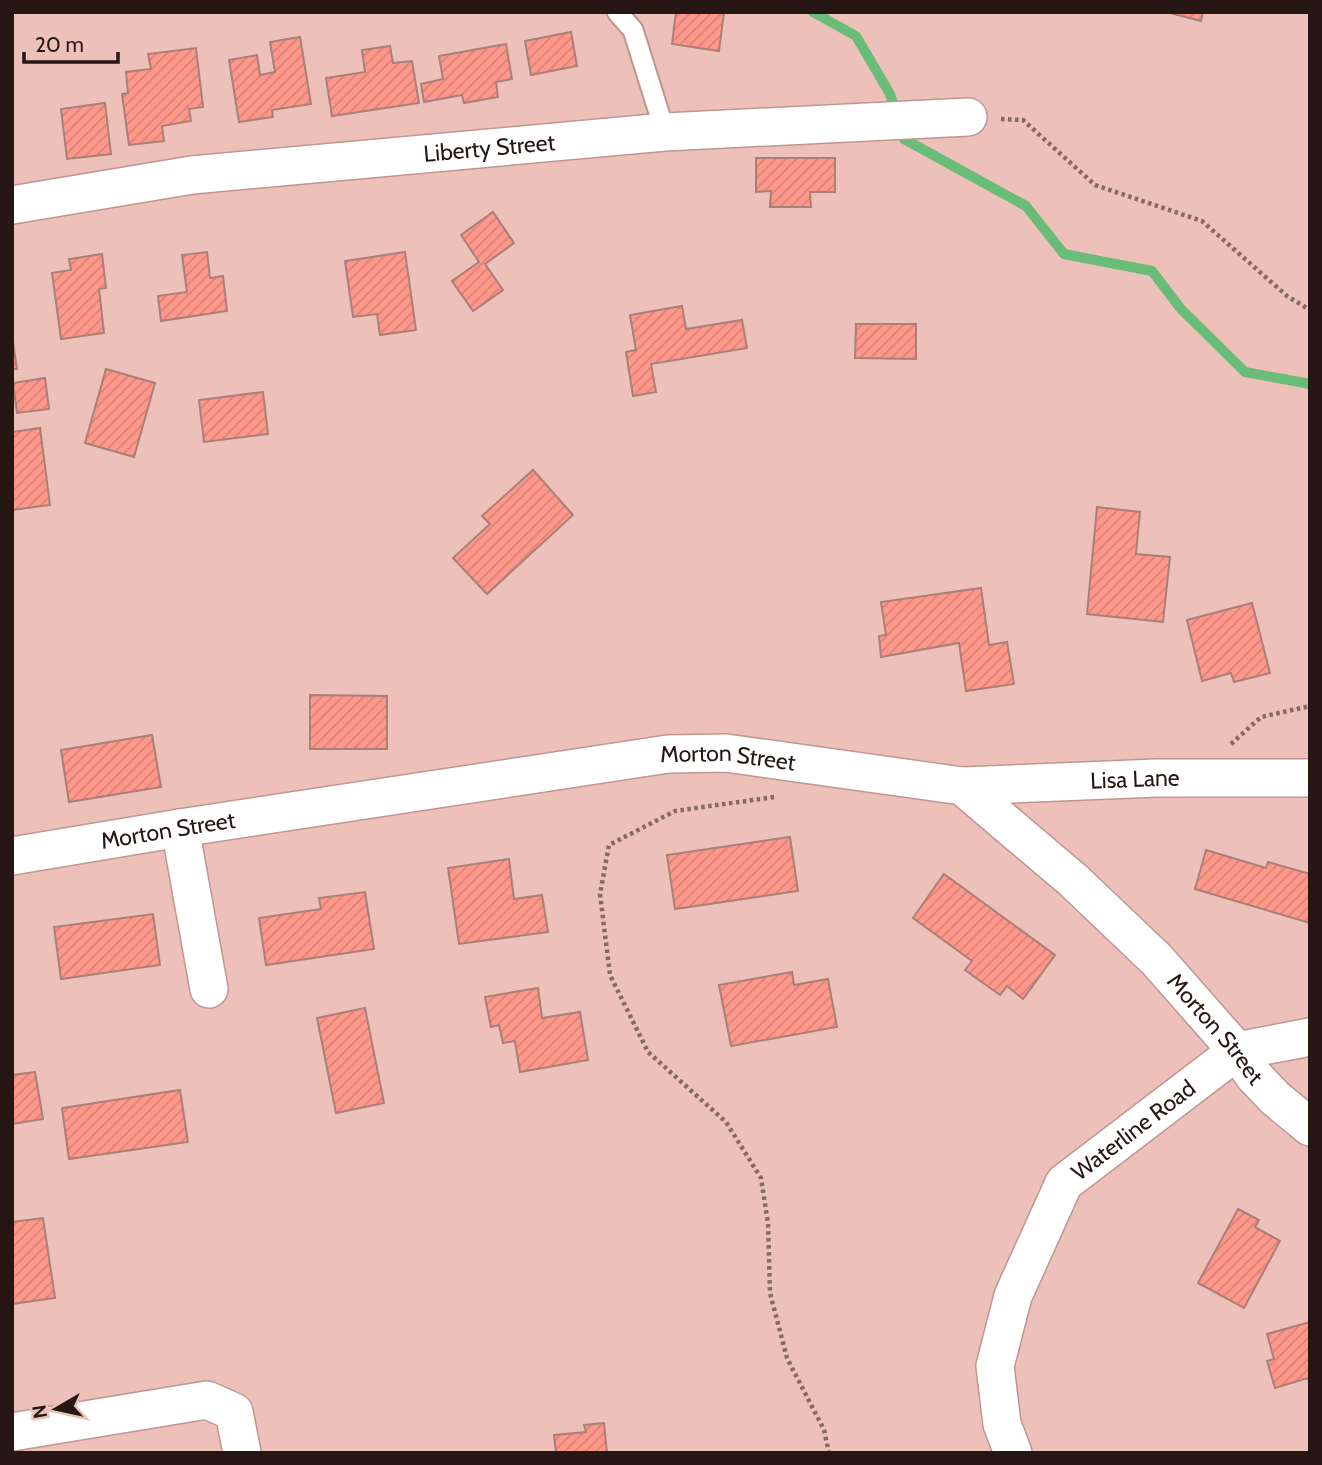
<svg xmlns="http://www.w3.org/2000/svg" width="1322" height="1465" viewBox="0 0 1322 1465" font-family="Cabin,sans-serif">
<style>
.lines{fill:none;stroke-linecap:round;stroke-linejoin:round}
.stream{stroke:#6abc79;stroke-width:10}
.building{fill:url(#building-hatch);stroke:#a87f79;stroke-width:2}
.lane-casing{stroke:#c09690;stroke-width:23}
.street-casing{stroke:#c09690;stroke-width:40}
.path{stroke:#866964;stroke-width:4.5;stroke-dasharray:3.5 3.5;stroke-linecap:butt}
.lane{stroke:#fff;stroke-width:19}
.street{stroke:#fff;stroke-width:37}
.labels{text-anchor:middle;stroke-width:7;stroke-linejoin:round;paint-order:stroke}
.street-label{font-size:23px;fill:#261614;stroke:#edc1ba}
</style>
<defs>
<pattern id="building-hatch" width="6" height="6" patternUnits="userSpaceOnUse" patternTransform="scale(1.75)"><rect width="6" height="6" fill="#ff988b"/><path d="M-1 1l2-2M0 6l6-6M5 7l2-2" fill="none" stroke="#da8277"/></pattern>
</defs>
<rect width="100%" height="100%" fill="#edc1ba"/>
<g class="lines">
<g class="stream">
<polyline points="813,12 856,36 890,94 896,113"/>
<polyline points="900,127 904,139 1026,206 1064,254 1152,271 1181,309 1245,372 1310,384"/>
</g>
</g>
<g class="building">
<polygon points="676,12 724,12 719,51 672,44"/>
<polygon points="1166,12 1203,12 1201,21"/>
<polygon points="571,32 577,66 531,75 525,41"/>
<polygon points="300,37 311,104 272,110 273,117 239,122 229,60 257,55 260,75 275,72 270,42"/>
<polygon points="506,44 512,79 496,82 498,97 464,103 462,95 424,102 421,84 443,79 439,56"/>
<polygon points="390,46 393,63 412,61 419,103 332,116 326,78 365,72 362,50"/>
<polygon points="196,48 203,107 189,109 191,121 162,126 164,141 129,145 122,94 128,93 126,72 151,69 148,54"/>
<polygon points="105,103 111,154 67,159 61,109"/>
<polygon points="756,158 835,158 835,192 810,192 811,207 770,207 771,191 756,192"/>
<polygon points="493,212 514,243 485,264 503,290 473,311 452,281 479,262 461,235"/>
<polygon points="207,252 210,278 223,276 227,311 161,321 158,296 187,292 182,255"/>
<polygon points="405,252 416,330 380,335 377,314 353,317 345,261"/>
<polygon points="102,254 106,288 99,289 104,333 61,339 52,273 71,270 69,259"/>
<polygon points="682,306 686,329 742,320 747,348 651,364 656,392 633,396 626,352 636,350 630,315"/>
<polygon points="856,324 916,324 916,359 855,358"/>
<polygon points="12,335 17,369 12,369"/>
<polygon points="106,369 155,383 134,457 85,443"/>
<polygon points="45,378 49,409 17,413 13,383"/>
<polygon points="263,392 268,434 204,442 199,400"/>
<polygon points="40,428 50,505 12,510 12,432"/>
<polygon points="533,470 573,515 487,594 453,558 490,524 482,516"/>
<polygon points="1097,507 1140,512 1136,554 1170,557 1163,622 1087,614"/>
<polygon points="981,588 989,645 1007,642 1014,684 966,691 959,643 881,657 879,636 886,635 881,602"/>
<polygon points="1252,603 1270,673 1234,682 1231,673 1202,681 1187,620"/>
<polygon points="310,695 387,696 387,749 310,749"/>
<polygon points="152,735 161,787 69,802 61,750"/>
<polygon points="790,837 798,891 675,909 667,855"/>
<polygon points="1206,850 1266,868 1268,862 1310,874 1310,923 1195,889"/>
<polygon points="509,859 514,899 542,895 548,932 459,944 448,868"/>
<polygon points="944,874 1055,955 1023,999 1007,986 1000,995 965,970 972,961 913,918"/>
<polygon points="365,892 374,949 266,965 259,918 321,909 319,898"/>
<polygon points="153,914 160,965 61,979 54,927"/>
<polygon points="792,972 794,985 828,979 837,1027 731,1046 719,985"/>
<polygon points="538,988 542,1018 580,1012 588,1060 520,1072 515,1041 503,1043 499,1025 491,1027 485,997"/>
<polygon points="365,1008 384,1103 336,1113 317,1018"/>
<polygon points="35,1072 43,1119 12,1124 12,1075"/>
<polygon points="180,1090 188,1142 69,1159 62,1108"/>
<polygon points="1238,1209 1259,1220 1255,1227 1280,1241 1244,1308 1198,1283"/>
<polygon points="43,1218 55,1298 12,1304 12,1222"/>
<polygon points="1310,1322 1310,1386 1308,1378 1275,1388 1267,1361 1274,1359 1267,1334"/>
<polygon points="604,1423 607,1453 556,1453 554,1435 586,1432 584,1425"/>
</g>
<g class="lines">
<g class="lane-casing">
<polyline id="lane" points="617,12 633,30 665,132"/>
</g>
<g class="street-casing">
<g id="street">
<path id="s1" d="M12,205L192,175L665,132L968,117"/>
<path id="s2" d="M962,786L1157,778H1310"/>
<polyline points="180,828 209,989"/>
<path id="s3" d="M12,856L180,828L668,754L726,753L962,786L1073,880L1157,960L1237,1051L1254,1076L1275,1098L1310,1127"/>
<polyline points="12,1432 207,1400 234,1412 242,1453"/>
<path id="s4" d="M1013,1453L1002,1424L995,1366L1013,1296L1064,1183L1237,1051L1310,1037"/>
</g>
</g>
<g class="path">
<polyline points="1001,119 1023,120 1095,185 1202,221 1287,296 1310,310"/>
<polyline points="1231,744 1261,717 1310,706"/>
<polyline points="774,797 675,811 609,845 600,894 610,975 648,1052 726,1122 761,1178 768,1223 770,1293 787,1358 824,1430 829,1453"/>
</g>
<use href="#lane" class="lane"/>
<use href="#street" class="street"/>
</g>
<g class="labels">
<g class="street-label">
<text dy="8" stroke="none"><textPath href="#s1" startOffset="481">Liberty Street</textPath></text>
<text dy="8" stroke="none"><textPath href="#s3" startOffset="724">Morton Street</textPath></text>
<text dy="8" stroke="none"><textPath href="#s2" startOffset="173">Lisa Lane</textPath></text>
<text dy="8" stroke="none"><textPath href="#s3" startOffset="158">Morton Street</textPath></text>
<text dy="8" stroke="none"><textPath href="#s3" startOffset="1312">Morton Street</textPath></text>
<text dy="8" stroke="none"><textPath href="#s4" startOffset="373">Waterline Road</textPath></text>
</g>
</g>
<rect width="1322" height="1465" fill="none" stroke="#261614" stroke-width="28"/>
<g transform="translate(56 1409) rotate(261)" stroke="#edc1ba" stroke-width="5" paint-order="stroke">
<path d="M0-5L12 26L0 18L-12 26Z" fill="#261614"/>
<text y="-10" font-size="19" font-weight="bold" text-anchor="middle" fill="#261614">N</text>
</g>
<path d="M24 52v10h94v-10" fill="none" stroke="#261614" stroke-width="3.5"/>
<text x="35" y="52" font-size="21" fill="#261614" stroke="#edc1ba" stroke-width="5" paint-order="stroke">20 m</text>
</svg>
